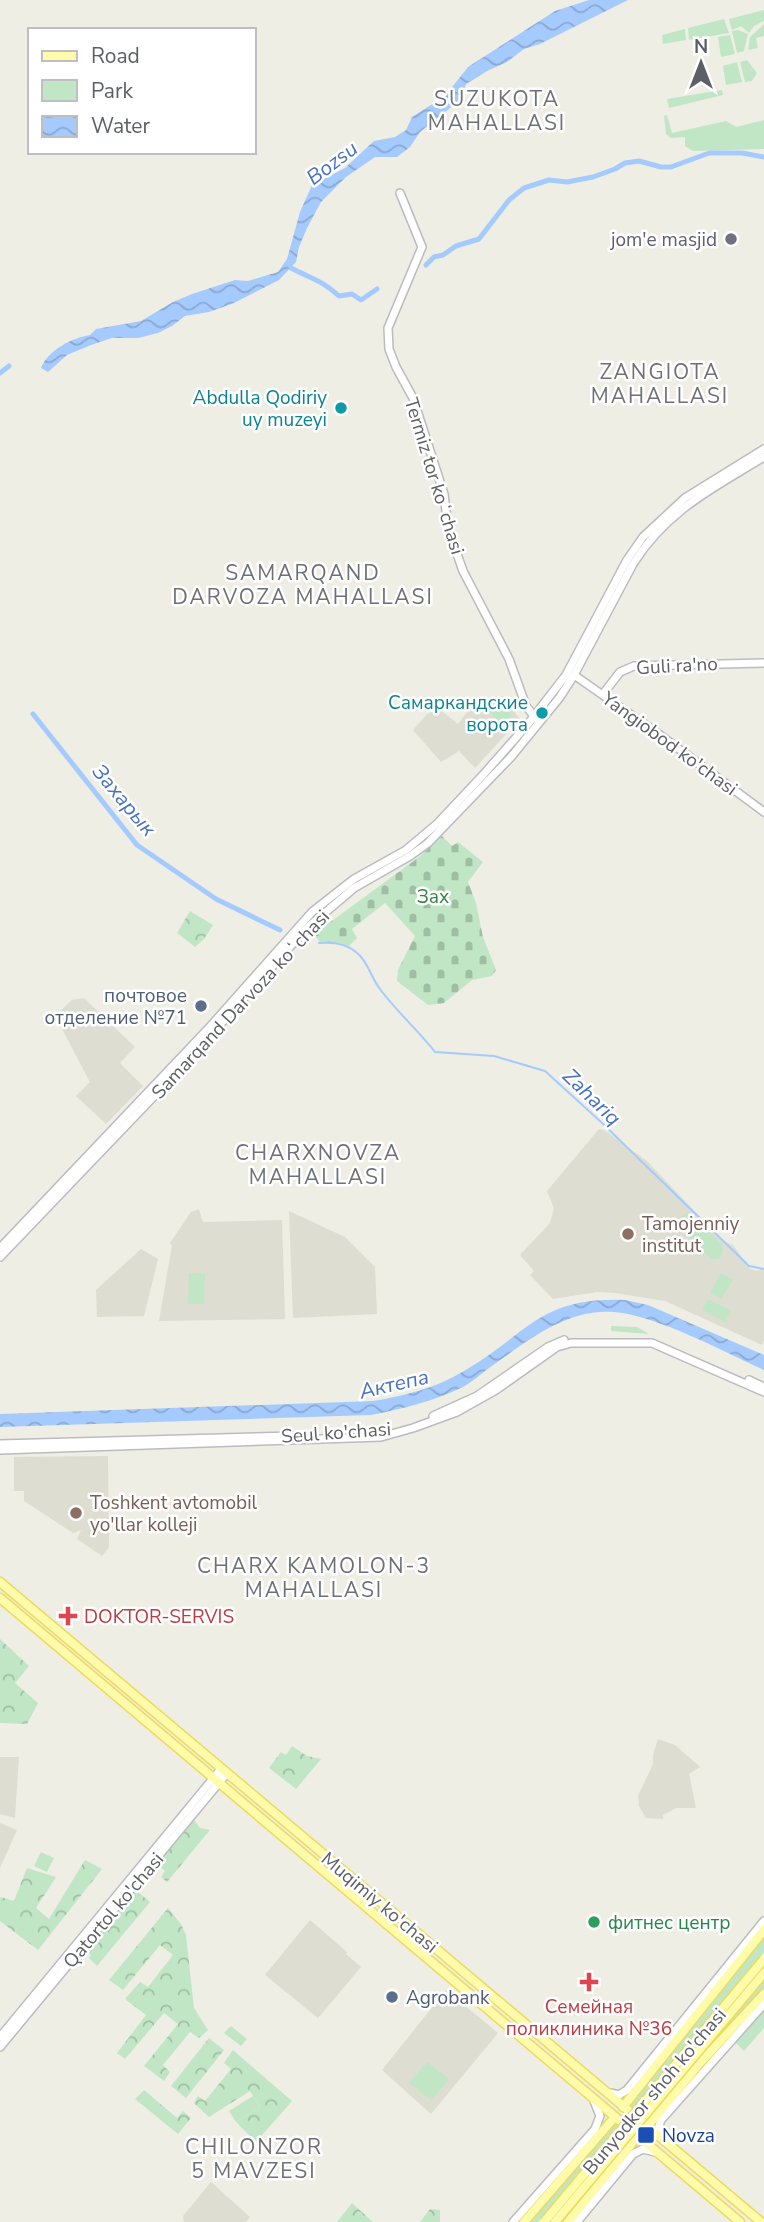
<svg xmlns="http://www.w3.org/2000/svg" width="764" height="2222" viewBox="0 0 764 2222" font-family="'Nunito Sans',sans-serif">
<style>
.education{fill:#deddd2}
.green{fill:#c1e6c6}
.forest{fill:url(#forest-crowns)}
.cemetery{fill:url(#cemetery-stones)}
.water{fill:url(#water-waves)}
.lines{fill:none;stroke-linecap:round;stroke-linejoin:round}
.stream{stroke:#a5cbfe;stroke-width:2}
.canal{stroke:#a5cbfe;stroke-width:5}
.secondary-casing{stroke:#babcc2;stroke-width:10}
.primary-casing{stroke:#efda5c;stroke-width:11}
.secondary{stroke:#fff;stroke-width:7}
.primary{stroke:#fefbaa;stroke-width:8}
.primary-bridge-casing{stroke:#efda5c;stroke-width:11;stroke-linecap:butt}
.primary-bridge{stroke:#fefbaa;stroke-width:8}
.worship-dot{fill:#6b7280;stroke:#fff;stroke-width:2.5}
.culture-dot{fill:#0f9aa8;stroke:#fff;stroke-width:2.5}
.service-dot{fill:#5c6f8a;stroke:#fff;stroke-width:2.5}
.education-dot{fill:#8d6e63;stroke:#fff;stroke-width:2.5}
.health-dot{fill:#e0444e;stroke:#fff;stroke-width:2.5}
.leisure-dot{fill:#2e9e5b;stroke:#fff;stroke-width:2.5}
.transit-dot{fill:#1a4fb4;stroke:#fff;stroke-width:2.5}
.labels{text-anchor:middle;stroke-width:5;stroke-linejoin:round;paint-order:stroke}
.worship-label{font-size:19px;fill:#5b616d;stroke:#fff;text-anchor:end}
.culture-label{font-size:19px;fill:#0d838f;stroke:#fff;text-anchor:end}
.street-label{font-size:19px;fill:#5c5f65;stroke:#fff}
.park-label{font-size:19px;fill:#358243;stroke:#fff}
.service-label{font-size:19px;fill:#4e5e75;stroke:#fff;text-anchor:end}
.education-label{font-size:19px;fill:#785e54;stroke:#fff;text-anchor:start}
.health-label{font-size:19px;fill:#be3a42;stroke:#fff;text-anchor:start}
.leisure-label{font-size:19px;fill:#27864d;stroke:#fff;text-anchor:start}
.transit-label{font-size:19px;fill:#164399;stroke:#fff;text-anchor:start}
.neighbourhood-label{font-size:21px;letter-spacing:2px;fill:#6d7177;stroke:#fff}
.water-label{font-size:21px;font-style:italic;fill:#4772c2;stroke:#fff}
</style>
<defs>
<pattern id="forest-crowns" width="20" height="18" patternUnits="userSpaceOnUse" patternTransform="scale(1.75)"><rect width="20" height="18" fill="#c1e6c6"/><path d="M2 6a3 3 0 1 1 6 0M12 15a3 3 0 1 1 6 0" fill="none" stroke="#a0bea4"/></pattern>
<pattern id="cemetery-stones" width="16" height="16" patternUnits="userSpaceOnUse" patternTransform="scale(1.75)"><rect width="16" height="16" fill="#c1e6c6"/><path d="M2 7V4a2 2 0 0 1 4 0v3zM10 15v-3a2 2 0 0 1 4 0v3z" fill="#a0bea4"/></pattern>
<pattern id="water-waves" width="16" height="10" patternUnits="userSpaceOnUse" patternTransform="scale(1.75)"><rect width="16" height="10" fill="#a5cbfe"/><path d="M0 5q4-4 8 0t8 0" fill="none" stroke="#8aa8d1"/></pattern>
</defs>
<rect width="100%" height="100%" fill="#eeeee4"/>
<g class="education">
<polygon points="502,696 520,719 475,768 459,751 441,762 413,730 427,714 439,709 458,724 473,704 486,710"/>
<polygon points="84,998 135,1047 120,1063 143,1086 106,1124 76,1096 90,1082 61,1027 57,1014 72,1000"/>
<polygon points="599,1129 604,1130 647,1161 722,1240 734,1246 749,1268 756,1271 764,1268 764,1340 762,1345 665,1301 615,1293 597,1292 553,1299 530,1275 534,1271 520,1255 550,1223 554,1208 547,1191"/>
<polygon points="199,1209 203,1222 282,1220 285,1319 159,1321 172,1245 170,1243 191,1212"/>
<polygon points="289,1211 345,1237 375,1267 377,1314 293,1318"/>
<polygon points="141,1249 158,1259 144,1316 97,1317 96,1290"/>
<polygon points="108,1456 109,1547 102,1556 77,1539 81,1530 73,1533 24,1501 24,1491 14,1491 14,1457"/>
<polygon points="658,1739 675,1745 700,1767 689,1774 696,1808 676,1808 663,1815 663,1819 646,1818 639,1806 638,1796 653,1764 653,1755"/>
<polygon points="0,1757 19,1757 15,1818 0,1814"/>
<polygon points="0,1823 17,1830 0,1868"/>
<polygon points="310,1920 347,1952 346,1954 361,1967 318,2018 265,1975"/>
<polygon points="446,1990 498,2033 431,2114 382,2070"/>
<polygon points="211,2182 250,2217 246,2222 184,2222 183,2216"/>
</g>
<g class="green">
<polygon points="764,10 764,21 754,26 749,33 741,26 732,30 729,19"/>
<polygon points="724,19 729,33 689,40 688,28"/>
<polygon points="764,24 764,36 756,38 758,48 748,50 750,37"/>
<polygon points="685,29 686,40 663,44 662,35"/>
<polygon points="738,30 748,34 744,51 737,53 732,31"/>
<polygon points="730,35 735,54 721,57 718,37"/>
<polygon points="747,60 757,73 752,81 745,82 740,62"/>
<polygon points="737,62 742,82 726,85 723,66"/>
<polygon points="722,90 723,95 669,108 667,99"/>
<polygon points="667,115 672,133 726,121 736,127 764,120 764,149 693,151 685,146 685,137 671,138 666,134 664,116"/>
<polygon points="500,701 512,715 501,725 489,711"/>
<path d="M687,1213L693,1216L722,1245C725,1254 719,1262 710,1258L680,1228L679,1218Z"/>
<polygon points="189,1273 205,1274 204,1304 188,1304"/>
<polygon points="721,1273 733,1280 721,1299 710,1293"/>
<polygon points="708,1299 731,1311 725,1322 702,1310"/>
<polygon points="611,1326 637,1327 649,1334 611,1331"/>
<polygon points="41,1852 54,1858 47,1872 34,1866"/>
<polygon points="764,1938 764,1952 634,2108 629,2104"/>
<polygon points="764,1981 764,1990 647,2119"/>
<polygon points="231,2026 247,2039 241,2046 224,2033"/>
<polygon points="427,2062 449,2079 431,2100 409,2083"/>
<polygon points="253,2096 260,2107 236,2122 229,2111"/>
<polygon points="617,2124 619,2126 538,2222 528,2222 612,2125"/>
</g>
<g class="forest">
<polygon points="190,911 213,925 204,939 195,947 177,933"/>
<polygon points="0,1639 29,1666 15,1683 38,1703 27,1724 0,1723"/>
<polygon points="292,1746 307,1756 321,1759 296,1789 269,1768 281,1752 286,1755"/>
<polygon points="194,1820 200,1828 210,1830 167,1882 161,1877 165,1871 159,1866 153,1873 151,1871"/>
<polygon points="85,1860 102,1869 38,1950 0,1921 0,1898 1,1897 14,1901 27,1868 56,1877 36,1908 49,1919"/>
<polygon points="139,1883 142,1886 138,1892 150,1902 97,1966 89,1958 91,1955 88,1953 80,1962 76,1960"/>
<polygon points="168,1908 181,1924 186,1935 194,2008 208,2030 199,2038 190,2032 163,2065 170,2072 164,2081 144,2066 178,2024 164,2013 125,2059 117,2053 146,2015 125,1999 140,1982 148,1987 173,1955 160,1945 123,1990 109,1980"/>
<polygon points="764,2010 764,2028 744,2051 735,2042"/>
<polygon points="209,2038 224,2050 186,2098 171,2086"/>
<polygon points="233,2050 292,2101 256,2142 236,2122 260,2107 250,2091 209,2117 194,2103 198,2096 205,2101 231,2069 224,2063"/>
<polygon points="144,2090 177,2118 183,2111 191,2118 178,2134 135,2099"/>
<polygon points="352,2203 373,2222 337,2222"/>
<polygon points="430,2209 440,2210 440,2222 420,2222"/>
</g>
<polygon class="cemetery" points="442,836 452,846 458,842 483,862 468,882 476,903 483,937 496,970 492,976 472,980 444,1003 428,1005 397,981 398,970 415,936 385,903 352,929 357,938 349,946 338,943 320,942 314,934 419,857"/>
<g class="water">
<path d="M589,0H628L540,44L524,49L507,62L487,71L466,84L460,100L420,132L410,147L397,157H375L346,177L321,202L307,228L299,247L296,262L279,280L234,303L209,312L185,316L172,326L158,333L138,338H112L91,345L67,355L48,372L41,368C48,350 72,338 90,335L96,329L141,321L173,302L192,294L235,280L248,281L278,272L287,259L300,212L312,185L345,168L374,141L395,137L406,130L412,117L445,96L468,67L555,11Z"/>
<path d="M625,1300L648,1305L764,1355V1370C722,1351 658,1316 614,1312C566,1308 526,1342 489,1368C481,1374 472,1382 463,1387C434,1401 402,1409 371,1415L0,1427V1414L373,1401C404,1396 436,1388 464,1371C529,1333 539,1297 625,1300Z"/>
</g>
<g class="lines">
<path class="stream" d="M319,943C332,942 346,943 356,952C368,961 371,978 380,989C396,1011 418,1030 435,1052L494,1056L545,1071L601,1122L749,1266L764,1269"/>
<g class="canal">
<polyline points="426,265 434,257 443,255 456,246 479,239 509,200 524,188 549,180 567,182 593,177 615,169 625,163 639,161 661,167 671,167 709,153 742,153 764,157"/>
<path d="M291,268C310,278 323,281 339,296L352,294L361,300L377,289"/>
<polyline points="0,373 9,366"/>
<polyline points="33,714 137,845 216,899 280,930"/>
</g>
<g class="secondary-casing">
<g id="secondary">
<polyline points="400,193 422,247 388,328 389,349 396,367 413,398 444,494 448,528 463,571 509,659 526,706 537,720"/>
<polyline points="574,675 660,735 764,812"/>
<polyline points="603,694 620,672 634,666 764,663"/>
<polyline points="0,1248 208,1029 312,912 354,879 406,850 438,823 483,775 528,724 566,675 627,560 643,537 685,498 764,449"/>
<path d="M0,1257L180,1069L307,928L354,888L410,856L428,843L511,757L560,697L574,675L633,564C666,511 713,488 764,457"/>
<polyline points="749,1380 764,1387"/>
<polyline points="433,1416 477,1396 548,1347 564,1340"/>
<polyline points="0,1444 294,1436"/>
<polyline points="0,1450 381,1437 413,1428 457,1412 496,1390 557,1347 571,1343 652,1343 764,1392"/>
<polyline points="0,2037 221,1769"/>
<polyline points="0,2047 227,1773"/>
<polyline points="610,2093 619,2095 627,2090 764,1921"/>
<polyline points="661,2137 658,2129 661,2120 764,2004"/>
<polyline points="513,2222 595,2129 600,2116 594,2101"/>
<polyline points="577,2222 633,2154 643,2149 655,2152"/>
</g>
</g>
<g class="primary-casing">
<g id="primary">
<polyline points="0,1582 761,2222"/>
<polyline points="0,1598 740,2222"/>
<polyline points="623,2107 764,1930"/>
<polyline points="647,2127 700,2063 764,1994"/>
<polyline points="524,2222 614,2118"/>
<polyline points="568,2222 637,2137"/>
</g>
</g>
<use href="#secondary" class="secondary"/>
<use href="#primary" class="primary"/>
<g class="primary-bridge-casing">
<g id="primary-bridge">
<polyline points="544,2222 764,1959"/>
<polyline points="555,2222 764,1973"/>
</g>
</g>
<use href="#primary-bridge" class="primary-bridge"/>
</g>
<circle class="worship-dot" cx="731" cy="239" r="7"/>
<g class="culture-dot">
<circle cx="341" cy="408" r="7"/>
<circle cx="542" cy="713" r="7"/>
</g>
<g class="service-dot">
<circle cx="201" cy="1006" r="7"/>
<circle cx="392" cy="1997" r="7"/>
</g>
<g class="education-dot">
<circle cx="628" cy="1234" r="7"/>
<circle cx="76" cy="1513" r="7"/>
</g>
<g class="health-dot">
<path d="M64.5 1605.5h7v7h7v7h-7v7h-7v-7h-7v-7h7z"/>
<path d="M585.5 1971.5h7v7h7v7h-7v7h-7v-7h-7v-7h7z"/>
</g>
<circle class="leisure-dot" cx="594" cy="1922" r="7"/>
<rect class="transit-dot" x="637" y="2126" width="18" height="18" rx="3.5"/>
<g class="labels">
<g class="worship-label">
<text x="717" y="246">jom'e masjid</text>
</g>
<g class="culture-label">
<text x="327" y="404">Abdulla Qodiriy<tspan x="327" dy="22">uy muzeyi</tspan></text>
<text x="528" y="709">Самаркандские<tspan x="528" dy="22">ворота</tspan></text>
</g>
<g class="street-label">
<text transform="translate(435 476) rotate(73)" y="7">Termiz tor koʻchasi</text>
<text transform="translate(677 665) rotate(-3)" y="7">Guli ra'no</text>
<text transform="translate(670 743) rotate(36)" y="7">Yangiobod ko'chasi</text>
<text transform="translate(240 1004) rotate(-47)" y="7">Samarqand Darvoza koʻchasi</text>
<text transform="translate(336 1432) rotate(-4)" y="7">Seul ko'chasi</text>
<text transform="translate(380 1902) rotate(40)" y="7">Muqimiy ko'chasi</text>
<text transform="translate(113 1910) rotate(-50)" y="7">Qatortol ko'chasi</text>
<text transform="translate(654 2091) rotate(-50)" y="7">Bunyodkor shoh ko'chasi</text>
</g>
<g class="park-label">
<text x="433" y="903">Зах</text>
</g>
<g class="service-label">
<text x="187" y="1002">почтовое<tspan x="187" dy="22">отделение №71</tspan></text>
<text x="406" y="2004" text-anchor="start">Agrobank</text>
</g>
<g class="education-label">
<text x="642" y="1230">Tamojenniy<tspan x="642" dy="22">institut</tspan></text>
<text x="90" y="1509">Toshkent avtomobil<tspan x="90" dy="22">yo'llar kolleji</tspan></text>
</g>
<g class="health-label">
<text x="84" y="1623">DOKTOR-SERVIS</text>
<text x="589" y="2013" text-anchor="middle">Семейная<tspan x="589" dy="22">поликлиника №36</tspan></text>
</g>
<g class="leisure-label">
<text x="608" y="1929">фитнес центр</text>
</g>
<g class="transit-label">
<text x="662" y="2142">Novza</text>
</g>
<g class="neighbourhood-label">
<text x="497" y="106">SUZUKOTA<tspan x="497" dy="24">MAHALLASI</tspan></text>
<text x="660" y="379">ZANGIOTA<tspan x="660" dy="24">MAHALLASI</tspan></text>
<text x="303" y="580">SAMARQAND<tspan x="303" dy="24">DARVOZA MAHALLASI</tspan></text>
<text x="318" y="1160">CHARXNOVZA<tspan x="318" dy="24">MAHALLASI</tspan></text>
<text x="314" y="1573">CHARX KAMOLON-3<tspan x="314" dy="24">MAHALLASI</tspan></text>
<text x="254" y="2154">CHILONZOR<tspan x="254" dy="24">5 MAVZESI</tspan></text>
</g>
<g class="water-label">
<text transform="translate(332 163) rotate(-37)" y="7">Bozsu</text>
<text transform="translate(124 800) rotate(50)" y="7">Захарык</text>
<text transform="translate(592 1097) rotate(44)" y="7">Zahariq</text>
<text transform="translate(394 1384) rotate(-13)" y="7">Актепа</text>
</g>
</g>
<rect x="28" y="28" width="228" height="126" fill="#ffffff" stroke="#bebfc1" stroke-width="2"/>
<rect x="42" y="51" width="35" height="10" fill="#fefbaa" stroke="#bebfc1" stroke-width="2"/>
<text x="91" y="63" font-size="21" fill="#5c5f65">Road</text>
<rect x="42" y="80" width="35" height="21" fill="#c1e6c6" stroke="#bebfc1" stroke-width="2"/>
<text x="91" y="98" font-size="21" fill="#5c5f65">Park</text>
<rect x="42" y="116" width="35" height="21" fill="url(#water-waves)" stroke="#bebfc1" stroke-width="2"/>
<text x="91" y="133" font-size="21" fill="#5c5f65">Water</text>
<g transform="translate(701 63)" stroke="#ffffff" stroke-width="5" paint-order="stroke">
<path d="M0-5L12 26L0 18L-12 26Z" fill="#5c5f65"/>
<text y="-10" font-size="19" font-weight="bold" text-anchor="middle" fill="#5c5f65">N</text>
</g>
</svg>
